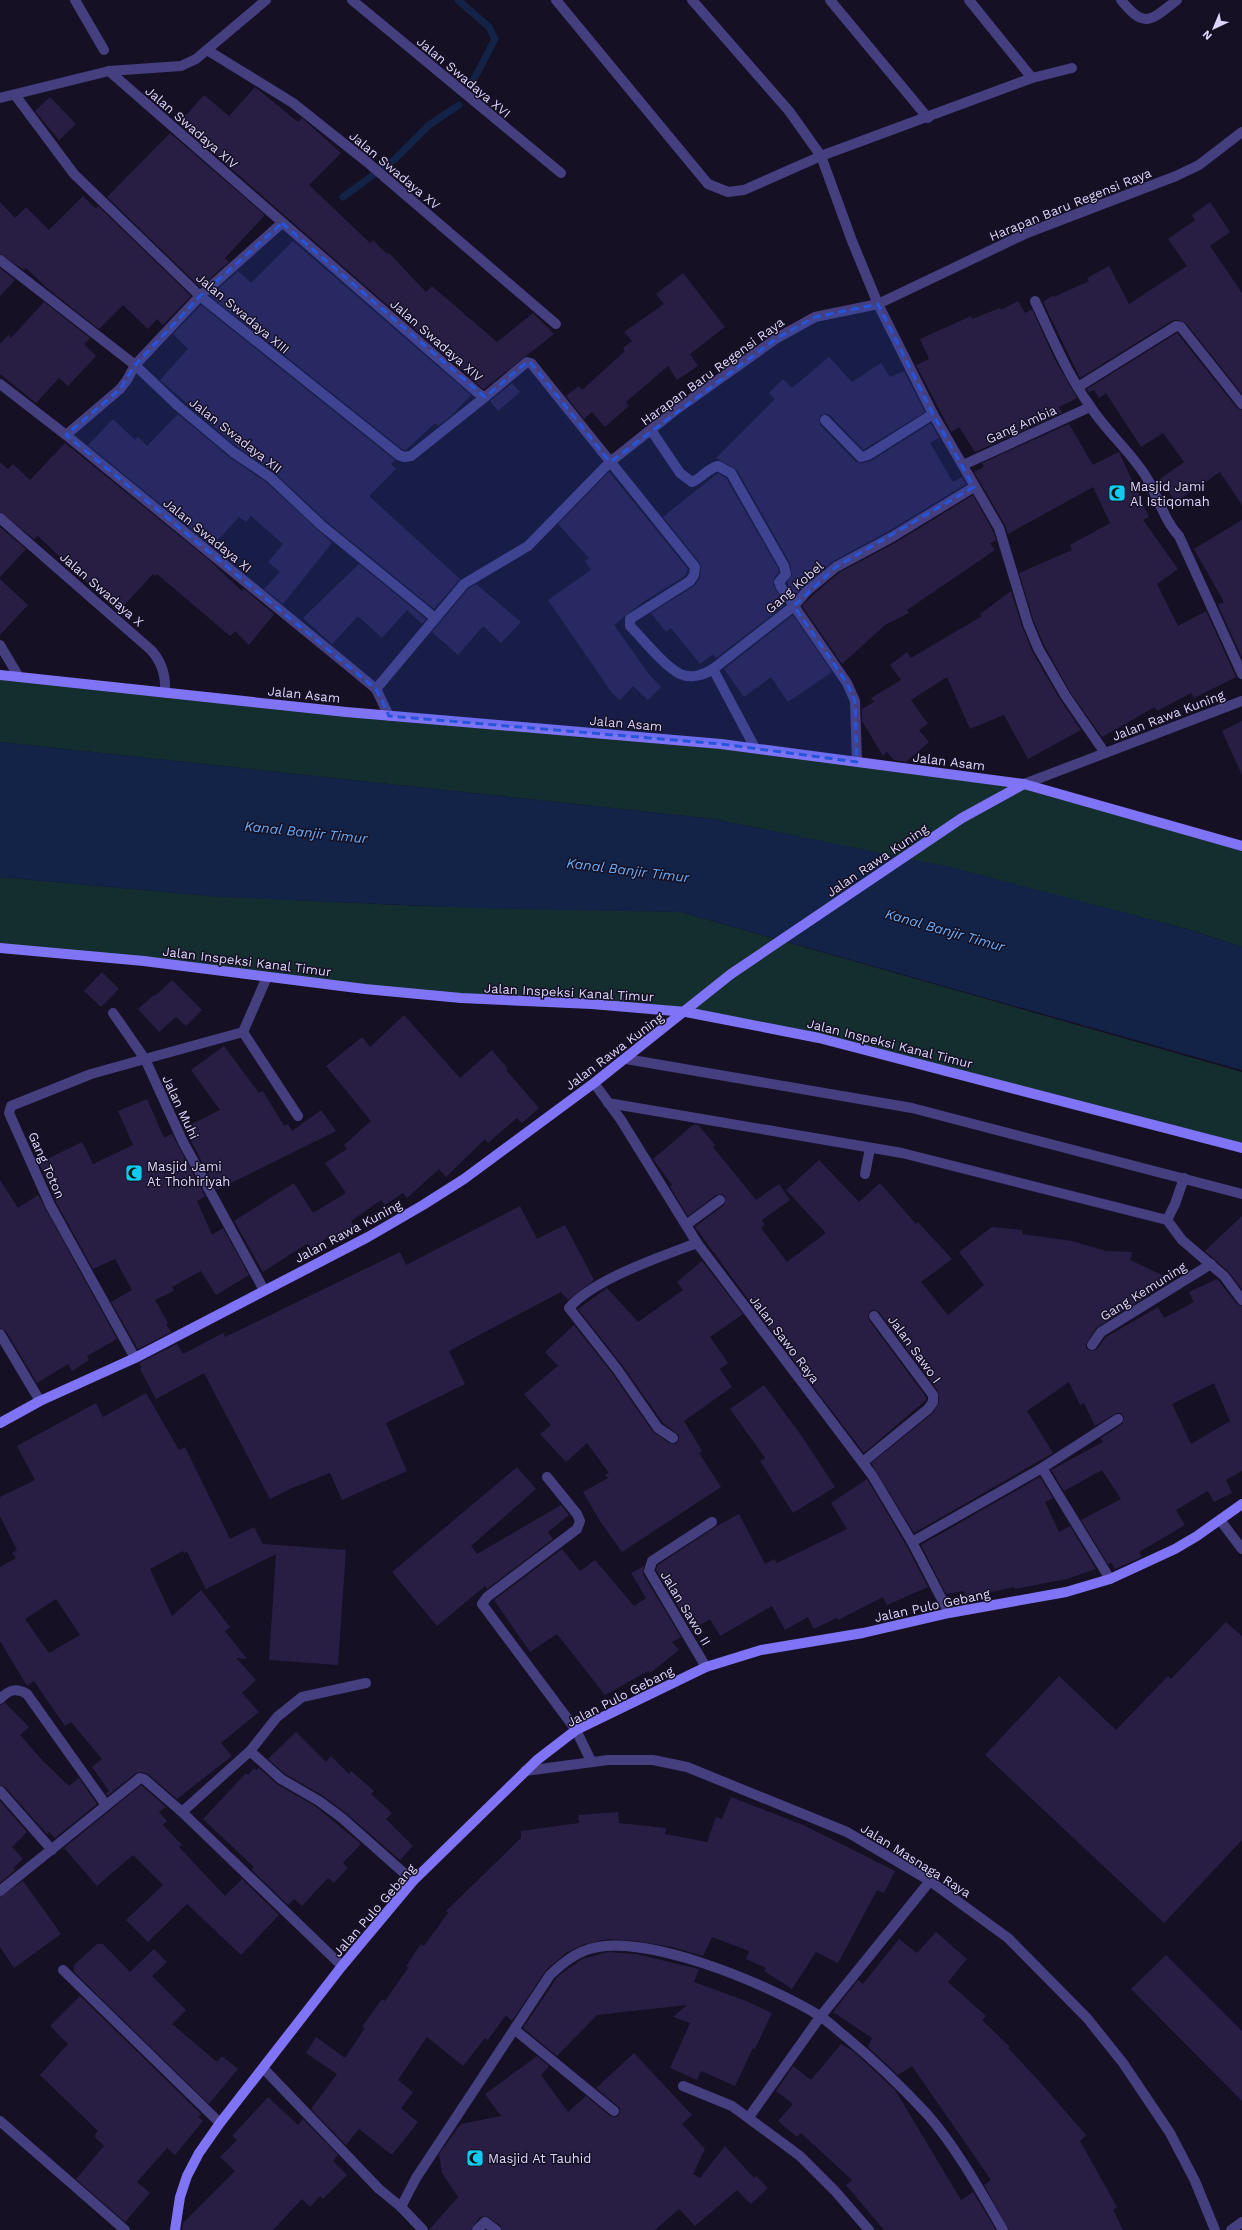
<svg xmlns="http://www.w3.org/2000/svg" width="1242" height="2230" viewBox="0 0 1242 2230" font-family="'Work Sans',sans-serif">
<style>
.green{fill:#142d2e}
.water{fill:#122347}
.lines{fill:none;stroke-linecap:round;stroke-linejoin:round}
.stream{stroke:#122347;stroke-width:7}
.building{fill:#281e44;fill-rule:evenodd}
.street{stroke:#453f80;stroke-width:10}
.secondary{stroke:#8074f6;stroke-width:10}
.marked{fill:#2755da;fill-opacity:0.2;stroke:#2755da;stroke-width:3;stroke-dasharray:8 5;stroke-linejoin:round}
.labels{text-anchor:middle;stroke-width:3;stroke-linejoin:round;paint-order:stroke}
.street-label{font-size:13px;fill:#ddd6fc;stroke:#151024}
.poi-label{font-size:13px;fill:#ddd6fc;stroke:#151024;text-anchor:start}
.water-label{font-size:14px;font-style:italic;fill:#6bacf5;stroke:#151024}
</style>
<rect width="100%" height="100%" fill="#151024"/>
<g class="green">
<polygon points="0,676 721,744 1024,784 1242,846 1242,947 1187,929 1106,908 902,858 714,819 0,742"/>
<polygon points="0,877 210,896 420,906 681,912 1242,1072 1242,1149 789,1032 686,1012 551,1003 0,949"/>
</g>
<polygon class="water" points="0,742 714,819 950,867 1187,929 1242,947 1242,1070 681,912 474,908 220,897 0,877"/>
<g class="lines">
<g class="stream">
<polyline points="458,0 489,27 495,39 471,85"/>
<polyline points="343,197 394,160 429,125 459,105"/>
</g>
</g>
<g class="building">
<polygon points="255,87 298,122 302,118 341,153 309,185 370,243 373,240 387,254 389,253 426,292 432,286 497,342 533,313 554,334 484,389 482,388 179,123 204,95 229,116"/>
<polygon points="50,97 76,124 59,140 35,111"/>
<polygon points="170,133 265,215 225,258 229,262 200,287 107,197"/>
<polygon points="83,196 96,209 98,206 191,296 163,325 157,319 148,329 123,305 99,329 47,288 26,268 24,270 0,254 0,202 15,218 26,207 49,230"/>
<polygon points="1210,202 1230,232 1210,246 1242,293 1242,394 1186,323 1177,320 1173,320 1080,378 1043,302 1053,295 1054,297 1089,281 1087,278 1109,266 1129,304 1187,266 1168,239 1195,220 1192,215"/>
<polygon points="293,241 471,395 451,416 438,426 435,423 406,450 402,449 210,296 238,271 250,282 252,282"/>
<polygon points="0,268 15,280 0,296"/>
<polygon points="683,273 725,327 690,354 698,366 677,380 668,366 626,402 629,406 605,427 592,412 584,419 566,396 579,386 582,390 625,351 623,348 632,341 624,332 664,304 656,294"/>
<polygon points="1018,301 1025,313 1032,309 1054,358 1077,398 1059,407 1062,413 975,452 959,427 951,432 916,365 929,359 920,339 971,316 972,319 1000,308 1001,310"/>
<polygon points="44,302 90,338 84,344 96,356 68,386 59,378 36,403 0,374 0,344 8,335 11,338"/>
<polygon points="201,305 395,460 391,464 396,469 369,496 460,579 434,609 325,520 274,472 237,447 160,380 188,349 173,334"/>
<polygon points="1177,333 1237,408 1242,410 1242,505 1220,472 1176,502 1160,479 1184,462 1163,433 1141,447 1106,393 1099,398 1094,390 1088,392 1087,389"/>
<polygon points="829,357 852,382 881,363 890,377 904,371 925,412 863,450 830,415 826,414 821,415 819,419 820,425 856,462 862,463 871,461 931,423 939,438 930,443 953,482 962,477 966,484 889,531 833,561 795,595 787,583 792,575 790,563 737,470 716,458 775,399 769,393 783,379 792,388"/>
<polygon points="512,383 520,392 498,411 490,401"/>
<polygon points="178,414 229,457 266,482 332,543 283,604 264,589 280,572 268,562 283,544 251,516 246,522 239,517 212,546 88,445 113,419 135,440 138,437 147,446"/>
<polygon points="1069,424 1093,465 1119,452 1149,517 1143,520 1178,569 1157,584 1178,626 1206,611 1236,677 1194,698 1191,693 1157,711 1155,707 1102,737 1070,692 1044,645 1034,622 1019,573 1072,550 1070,545 1110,523 1093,487 1008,534 1005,525 974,472 984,467 982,463"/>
<polygon points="65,443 208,559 242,591 244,589 274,614 249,645 235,631 230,636 157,574 155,576 153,574 118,612 38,536 34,539 0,512 0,462 8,469 13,464 30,480"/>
<polygon points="609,472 688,569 685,576 643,602 614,625 648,673 661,687 648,700 633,686 620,700 612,693 548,600 591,570 585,561 589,558 558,524"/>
<polygon points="718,473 726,478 778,568 779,572 774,578 773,584 785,605 716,658 713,654 700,664 671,628 666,632 651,613 694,586 700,578 701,568 700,563 663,517"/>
<polygon points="973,495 993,531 996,540 990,543 995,550 907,610 909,613 885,625 842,664 802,606 812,596 840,572 895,543"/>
<polygon points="1242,520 1242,658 1218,605 1224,602 1194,549"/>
<polygon points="0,527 26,549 0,577"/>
<polygon points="359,564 426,619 422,624 407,610 382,638 358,616 332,644 303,618"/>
<polygon points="0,579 28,605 0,635"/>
<polygon points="476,584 521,622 501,643 483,626 458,655 432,632 468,589"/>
<polygon points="1011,591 1022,626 1032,651 1059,698 1081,730 1028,759 1004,715 970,729 947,677 911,700 928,724 919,730 929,742 906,762 894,760 887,752 883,756 862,721 862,709 874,702 871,698 901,680 890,665 907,652 911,658 982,616 980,614"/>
<polygon points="793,615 832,672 788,702 771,677 744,697 724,669"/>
<polygon points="1242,721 1242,775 1222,731"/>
<polygon points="102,972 119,989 101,1007 84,991"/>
<polygon points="172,980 202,1010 186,1026 176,1017 159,1032 138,1009 154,995 155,996"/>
<polygon points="404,1015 460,1078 492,1050 508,1069 506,1070 539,1108 522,1123 517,1118 488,1143 485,1139 446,1177 439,1169 407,1198 403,1193 385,1205 381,1200 351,1221 354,1226 333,1238 332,1235 311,1248 308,1243 263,1272 234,1221 294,1183 313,1213 346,1193 325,1163 347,1149 344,1145 371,1121 326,1066 362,1037 370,1047"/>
<polygon points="224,1046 259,1093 263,1091 284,1126 288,1124 292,1131 321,1110 336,1131 217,1190 184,1128 220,1110 191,1070"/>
<polygon points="147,1099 164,1138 172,1134 205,1196 197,1201 212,1235 223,1228 249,1275 216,1295 201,1271 172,1287 174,1291 155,1300 168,1323 166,1324 171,1332 138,1349 111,1302 132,1290 115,1259 93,1269 56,1202 39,1163 82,1142 93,1164 133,1145 118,1111"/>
<path d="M694,1124L698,1125L715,1145L713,1147L756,1200L779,1184L790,1200L762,1220L765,1225L761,1228L787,1262L826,1233L786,1190L819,1160L859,1202L880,1183L916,1224L918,1222L952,1259L921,1282L948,1315L984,1285L959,1252L992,1227L1022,1230V1234L1072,1241L1106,1251L1132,1252L1130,1260L1164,1276L1141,1300L1096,1328L1086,1344V1348L1091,1351L1097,1349L1106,1337L1158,1307L1164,1318L1194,1302L1189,1292L1217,1279L1237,1304L1242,1306V1471L1226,1480L1232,1493L1214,1502L1208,1491L1176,1510L1185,1525L1139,1552L1142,1557L1115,1569L1112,1563L1108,1564L1081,1520L1121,1499L1102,1470L1064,1491L1051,1470L1103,1442L1101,1438L1122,1424L1124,1418L1121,1413H1117L1095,1426L1084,1403L1080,1405L1069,1382L1027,1411L1053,1453L914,1533L871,1463L933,1413L939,1402L938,1391L879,1312L874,1310L870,1311L868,1316L869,1320L926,1397V1400L864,1453L798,1367L775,1332L773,1333L695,1227L724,1205L725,1196L722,1194L716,1195L688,1216L670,1187L672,1185L653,1159ZM1214,1383L1230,1421L1191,1444L1172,1404Z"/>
<polygon points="0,1180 18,1208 38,1195 117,1339 87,1356 89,1360 72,1371 68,1364 37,1383 6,1331 0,1328"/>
<polygon points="520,1206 537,1239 565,1225 594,1280 568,1300 561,1292 449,1351 465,1384 386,1423 407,1471 342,1500 330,1473 292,1488 270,1499 204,1373 156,1399 140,1369 142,1368 139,1363 177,1344 183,1354 223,1333 225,1337 400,1252 406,1265"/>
<polygon points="1242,1216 1242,1289 1228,1271 1205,1251"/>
<polygon points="702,1261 743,1314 710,1337 728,1363 720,1369 732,1387 684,1421 702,1451 699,1453 721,1487 622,1552 600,1521 583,1492 608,1478 605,1475 609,1473 587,1443 566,1462 540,1434 551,1425 524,1394 558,1366 545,1352 574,1325 612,1373 653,1432 669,1443 676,1444 679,1439 679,1435 663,1423 622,1365 578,1309 607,1288 638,1322 683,1290 677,1282"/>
<polygon points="764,1385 801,1435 835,1487 793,1513 760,1461 765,1458 730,1409"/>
<path d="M146,1393L179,1450L185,1447L230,1539L254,1527L263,1544L346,1550L338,1665L269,1660L276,1554L206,1589L187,1552L184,1553L183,1551L150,1569L172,1616L201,1590L230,1627L225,1631L247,1659L236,1658L256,1680L242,1693L259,1712L221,1743L232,1756L177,1799L148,1774L141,1772L136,1773L107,1796L106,1793L109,1791L92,1767L102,1759L71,1722L65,1726L34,1681L27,1686L0,1641V1567L16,1558L12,1553L17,1550L0,1516V1497L35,1480L17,1446L96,1403L103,1417ZM56,1599L80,1635L49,1653L25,1619Z"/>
<polygon points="517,1467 536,1489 471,1546 477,1554 561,1505 569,1515 548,1532 553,1539 487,1589 485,1586 437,1626 392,1572"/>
<polygon points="1040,1477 1053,1498 1045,1502 1059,1532 1070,1526 1096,1569 1067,1579 1015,1589 1014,1587 966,1598 964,1591 946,1594 921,1545"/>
<polygon points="867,1479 906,1545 928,1587 887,1605 883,1597 838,1620 837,1618 814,1629 808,1617 785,1630 772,1606 720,1636 710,1619 692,1630 656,1570 658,1565 717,1526 739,1514 765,1564 774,1559 777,1563 847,1529 831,1503"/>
<polygon points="562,1549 580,1571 595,1560 634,1606 646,1598 631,1573 644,1566 643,1574 681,1637 672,1642 679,1650 650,1673 648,1671 605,1695 557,1634 530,1652 494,1600"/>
<polygon points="1226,1622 1242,1636 1242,1840 1164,1923 985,1755 1059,1676 1116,1730 1168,1676 1171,1679"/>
<polygon points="5,1703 29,1727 20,1735 43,1761 69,1786 79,1778 97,1804 55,1838 49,1832 47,1834 5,1787 0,1785 0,1705"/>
<polygon points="296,1732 326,1762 331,1756 349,1774 351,1771 374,1791 371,1794 392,1813 386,1819 413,1846 400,1860 346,1813 322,1795 285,1774 268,1759"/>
<polygon points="254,1768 256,1770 259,1768 278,1785 315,1806 361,1844 343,1863 348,1868 334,1883 328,1878 302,1906 294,1899 288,1905 251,1869 254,1867 203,1819 246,1773 248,1775"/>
<polygon points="141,1785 166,1807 159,1812 167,1821 163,1825 182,1845 179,1847 225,1896 242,1879 279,1915 241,1955 187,1904 148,1942 126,1920 163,1885 133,1855 97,1886 64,1848"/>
<polygon points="731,1797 803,1825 895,1871 884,1893 877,1890 838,1963 816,1952 792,1989 764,1971 766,1968 746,1959 749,1951 712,1937 703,1956 672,1947 637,1941 608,1939 582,1945 566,1953 546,1970 512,2021 506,2015 488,2040 485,2038 463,2066 427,2037 398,2080 413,2092 401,2108 418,2122 392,2155 359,2129 346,2145 311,2109 337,2074 306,2053 316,2037 345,2058 365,2028 362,2027 382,1999 385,2001 408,1968 406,1966 421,1944 424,1946 448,1913 446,1911 521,1838 521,1831 579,1823 578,1815 618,1812 619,1823 666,1828 665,1834 707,1842 716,1817 722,1819"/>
<polygon points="0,1801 27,1832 12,1847 23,1859 13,1868 15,1870 0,1883"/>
<polygon points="23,1881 61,1934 14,1968 0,1947 0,1897"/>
<polygon points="936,1932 967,1959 948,1982 986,2016 982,2020 1010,2047 1008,2048 1038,2080 1086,2135 1080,2141 1117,2207 1113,2210 1123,2230 1009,2230 984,2185 991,2180 912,2066 898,2075 868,2047 872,2038 833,2012 858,1980 863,1984 899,1939 917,1953"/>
<polygon points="97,1944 103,1944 130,1972 154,1949 167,1962 152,1976 186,2010 172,2024 217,2062 222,2056 238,2069 209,2104 74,1972 74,1965"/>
<polygon points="608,1952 636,1954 699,1969 694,1982 746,2001 772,2013 755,2049 753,2048 735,2086 701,2071 697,2080 670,2068 690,2023 673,2017 687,2005 597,2015 557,2056 523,2028 558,1976 582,1959"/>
<polygon points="1166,1955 1242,2031 1242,2101 1131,1989"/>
<polygon points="80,1996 201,2114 198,2117 203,2121 175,2155 167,2148 137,2182 150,2193 125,2222 76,2179 104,2146 94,2136 98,2131 40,2075 68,2044 50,2026"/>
<polygon points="841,2044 853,2051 895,2090 961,2200 973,2192 996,2230 884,2230 846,2185 852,2180 801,2133 797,2137 778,2121 793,2104 776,2091 793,2066 811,2080"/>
<polygon points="634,2053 692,2115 682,2124 705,2149 693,2174 700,2178 725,2146 754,2178 756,2176 768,2188 751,2204 737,2190 695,2226 679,2209 655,2230 502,2230 500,2225 486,2216 480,2217 471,2230 429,2230 458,2197 442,2173 439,2154 461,2124 501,2116 485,2094 537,2056 549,2066 541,2075 568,2112 586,2096 610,2116 616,2117 619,2115 620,2108 596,2088"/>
<polygon points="268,2097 298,2125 303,2119 338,2155 333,2161 347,2175 323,2199 320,2196 310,2207 302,2199 273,2230 182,2230 183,2223 235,2171 220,2157 237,2140 232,2136"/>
</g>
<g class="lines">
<g class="street">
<polyline points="75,0 104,50"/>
<polyline points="352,0 561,173"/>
<polyline points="556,0 708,184 728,192 744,190 821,156 1032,78 1072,68"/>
<polyline points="692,0 789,111 821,156 852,241 878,304 933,414 999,528 1028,624 1038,648 1065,695 1105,753"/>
<polyline points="830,0 928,118"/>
<polyline points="969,0 1032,78"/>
<path d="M1121,0C1145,30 1151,20 1177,0"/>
<polyline points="207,50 293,103 367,162 556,324"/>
<path d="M109,71L478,393L485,397L527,362L531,363L695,567L694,575L690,581L630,619V626C644,640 663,665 680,674C691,679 704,675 713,669"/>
<polyline points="15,95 74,174 200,296 399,455 404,457 411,456 485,397"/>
<polyline points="0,98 109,71 181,66 196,59 266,0"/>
<polyline points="0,260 135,365 177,405 233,452 270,477 321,525 435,618"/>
<path d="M1035,301C1052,337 1067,374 1090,406C1106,431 1129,450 1145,475C1158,495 1163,519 1179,536L1242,674"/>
<polyline points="0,384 66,435 352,669 376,689 389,716"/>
<polyline points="1078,387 1176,326 1181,327 1242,404"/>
<polyline points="825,420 861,457 868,455 933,414"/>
<path d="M651,430L680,473L692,482C702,478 708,468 718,466L731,473L784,566L786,574L779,582L781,587L847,683L855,701L857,762"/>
<polyline points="66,435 120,389 127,380 135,365 200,296 282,223"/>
<polyline points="963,465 1090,407"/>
<path d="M0,518L151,650C162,662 166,676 165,692"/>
<polyline points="0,645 19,677"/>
<polyline points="376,689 464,584 528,546 610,462 673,412 777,338 815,317 878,304 1027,233 1176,176 1199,165 1242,132"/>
<polyline points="755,748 713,669 794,606 807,591 836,567 892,537 974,487"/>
<polyline points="1024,784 1242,701"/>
<polyline points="113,1013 145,1059 243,1032 267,977"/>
<polyline points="243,1032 298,1116"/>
<polyline points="626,1059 912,1108 1242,1194"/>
<polyline points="594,1083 621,1120 697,1243 872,1475 912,1542 949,1613"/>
<polyline points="608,1103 902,1153 1167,1220 1182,1240 1224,1276 1242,1300"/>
<polyline points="865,1174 870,1148"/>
<polyline points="1167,1220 1175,1204 1184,1178"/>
<polyline points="686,1225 720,1200"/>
<polyline points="0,1334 40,1401"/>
<polyline points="1092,1345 1101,1332 1211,1264"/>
<polyline points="135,1358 50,1205 9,1113 11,1106 91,1074 145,1059 183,1142 264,1290"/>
<path d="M673,1438L658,1428L617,1369L569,1308C594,1279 660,1257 697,1243"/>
<polyline points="863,1462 928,1409 933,1402 933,1395 874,1316"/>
<polyline points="1042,1468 1110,1579"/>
<polyline points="547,1477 577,1514 580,1521 577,1529 487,1597 482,1604 576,1730 591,1761"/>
<polyline points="1220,1520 1242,1549"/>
<polyline points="912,1542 1042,1468 1118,1419"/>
<polyline points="706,1667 649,1571 652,1561 712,1522"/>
<path d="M0,1699C9,1690 16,1687 27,1694L106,1805"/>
<polyline points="250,1751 281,1779 319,1801 342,1818 413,1881"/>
<polyline points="525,1771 608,1760 653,1760 687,1767 847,1832 930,1881 1008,1938 1087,2018 1123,2063 1170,2133 1195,2181 1215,2230"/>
<polyline points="0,1791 52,1850"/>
<polyline points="182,1812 250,1751 277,1717 302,1697 366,1683"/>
<polyline points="0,1891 140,1778 144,1779 182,1812 342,1966"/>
<polyline points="63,1970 220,2123"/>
<polyline points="515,2030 614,2111"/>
<path d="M264,2069L379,2189L401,2207L416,2178L550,1975C560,1966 571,1956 584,1951C638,1928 772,1986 820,2016C829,2022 837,2030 846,2037C875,2061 901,2086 927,2114C956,2147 981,2192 1003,2230"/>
<polyline points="683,2086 732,2106 800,2156 835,2191 869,2230"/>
<polyline points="749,2117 820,2017 930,1881"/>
<polyline points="0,2121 125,2230"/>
<polyline points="401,2207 423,2230"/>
<polyline points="477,2230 485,2222 496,2230"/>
<polyline points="1231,2230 1242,2222"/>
</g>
<g class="secondary">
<polyline points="0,675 346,712 721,744 1024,784 1242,846"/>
<polyline points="0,948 144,961 365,989 461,998 592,1004 686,1012 819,1038 1242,1148"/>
<polyline points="0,1423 40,1401 135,1358 368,1237 423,1205 464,1179 594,1083 731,974 962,818 1024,784"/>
<polyline points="175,2230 180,2197 187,2176 199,2153 220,2123 342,1966 413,1881 537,1760 576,1730 706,1667 761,1650 863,1633 949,1613 1066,1592 1110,1579 1175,1549 1197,1536 1242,1504"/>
</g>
</g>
<path class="marked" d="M282,223L485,397L527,362L531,363L610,462L777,338L815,317L878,304L933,414L974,487L836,567L794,606L847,683L855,701L857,762L721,744L389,716L376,689L66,435L120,389L135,365L200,296Z"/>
<defs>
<g id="mosque-square" transform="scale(0.9)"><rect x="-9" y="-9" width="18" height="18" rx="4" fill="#10caef" stroke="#151024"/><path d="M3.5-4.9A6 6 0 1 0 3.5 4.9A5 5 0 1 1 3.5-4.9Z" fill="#111"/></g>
</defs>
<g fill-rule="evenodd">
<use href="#mosque-square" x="1117" y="493"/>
<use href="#mosque-square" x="134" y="1173"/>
<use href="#mosque-square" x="475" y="2158"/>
</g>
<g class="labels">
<g class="street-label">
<text transform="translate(464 77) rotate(40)" y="5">Jalan Swadaya XVI</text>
<text transform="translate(192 127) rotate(41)" y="5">Jalan Swadaya XIV</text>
<text transform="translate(395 170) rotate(40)" y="5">Jalan Swadaya XV</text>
<text transform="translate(1070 204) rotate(-22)" y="5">Harapan Baru Regensi Raya</text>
<text transform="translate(243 313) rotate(40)" y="5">Jalan Swadaya XIII</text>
<text transform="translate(437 340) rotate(41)" y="5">Jalan Swadaya XIV</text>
<text transform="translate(712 371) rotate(-36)" y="5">Harapan Baru Regensi Raya</text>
<text transform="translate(1021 424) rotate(-24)" y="5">Gang Ambia</text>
<text transform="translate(236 435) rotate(38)" y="5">Jalan Swadaya XII</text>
<text transform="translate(208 535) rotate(39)" y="5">Jalan Swadaya XI</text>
<text transform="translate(794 587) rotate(-41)" y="5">Gang Kobel</text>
<text transform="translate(102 589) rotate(41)" y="5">Jalan Swadaya X</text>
<text transform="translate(304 694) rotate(6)" y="5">Jalan Asam</text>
<text transform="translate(1168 715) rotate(-21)" y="5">Jalan Rawa Kuning</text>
<text transform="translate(626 723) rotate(5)" y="5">Jalan Asam</text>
<text transform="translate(949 761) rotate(7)" y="5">Jalan Asam</text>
<text transform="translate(877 860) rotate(-34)" y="5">Jalan Rawa Kuning</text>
<text transform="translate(247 961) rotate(7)" y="5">Jalan Inspeksi Kanal Timur</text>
<text transform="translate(569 992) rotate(3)" y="5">Jalan Inspeksi Kanal Timur</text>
<text transform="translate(890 1043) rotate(14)" y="5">Jalan Inspeksi Kanal Timur</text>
<text transform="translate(614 1051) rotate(-37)" y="5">Jalan Rawa Kuning</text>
<text transform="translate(181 1107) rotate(65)" y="5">Jalan Muhi</text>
<text transform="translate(47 1165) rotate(66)" y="5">Gang Toton</text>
<text transform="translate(348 1231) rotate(-28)" y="5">Jalan Rawa Kuning</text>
<text transform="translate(1143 1291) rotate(-32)" y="5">Gang Kemuning</text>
<text transform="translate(785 1339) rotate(53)" y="5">Jalan Sawo Raya</text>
<text transform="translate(915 1349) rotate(54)" y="5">Jalan Sawo I</text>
<text transform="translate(932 1605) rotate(-12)" y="5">Jalan Pulo Gebang</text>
<text transform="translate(686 1608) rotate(59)" y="5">Jalan Sawo II</text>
<text transform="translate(620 1696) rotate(-27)" y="5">Jalan Pulo Gebang</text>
<text transform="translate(916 1860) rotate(32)" y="5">Jalan Masnaga Raya</text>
<text transform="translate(374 1910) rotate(-49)" y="5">Jalan Pulo Gebang</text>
</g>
<g class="poi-label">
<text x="1130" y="491">Masjid Jami<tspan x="1130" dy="15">Al Istiqomah</tspan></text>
<text x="147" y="1171">Masjid Jami<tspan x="147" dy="15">At Thohiriyah</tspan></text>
<text x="488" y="2163">Masjid At Tauhid</text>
</g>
<g class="water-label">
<text transform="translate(306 832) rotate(6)" y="5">Kanal Banjir Timur</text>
<text transform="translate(628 870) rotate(7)" y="5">Kanal Banjir Timur</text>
<text transform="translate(945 930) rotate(16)" y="5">Kanal Banjir Timur</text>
</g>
</g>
<g transform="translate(1214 28) rotate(224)" stroke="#151024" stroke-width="3" paint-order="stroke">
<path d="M0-3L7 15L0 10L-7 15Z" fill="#ddd6fc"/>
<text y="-6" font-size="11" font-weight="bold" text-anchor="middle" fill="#ddd6fc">N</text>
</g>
</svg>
